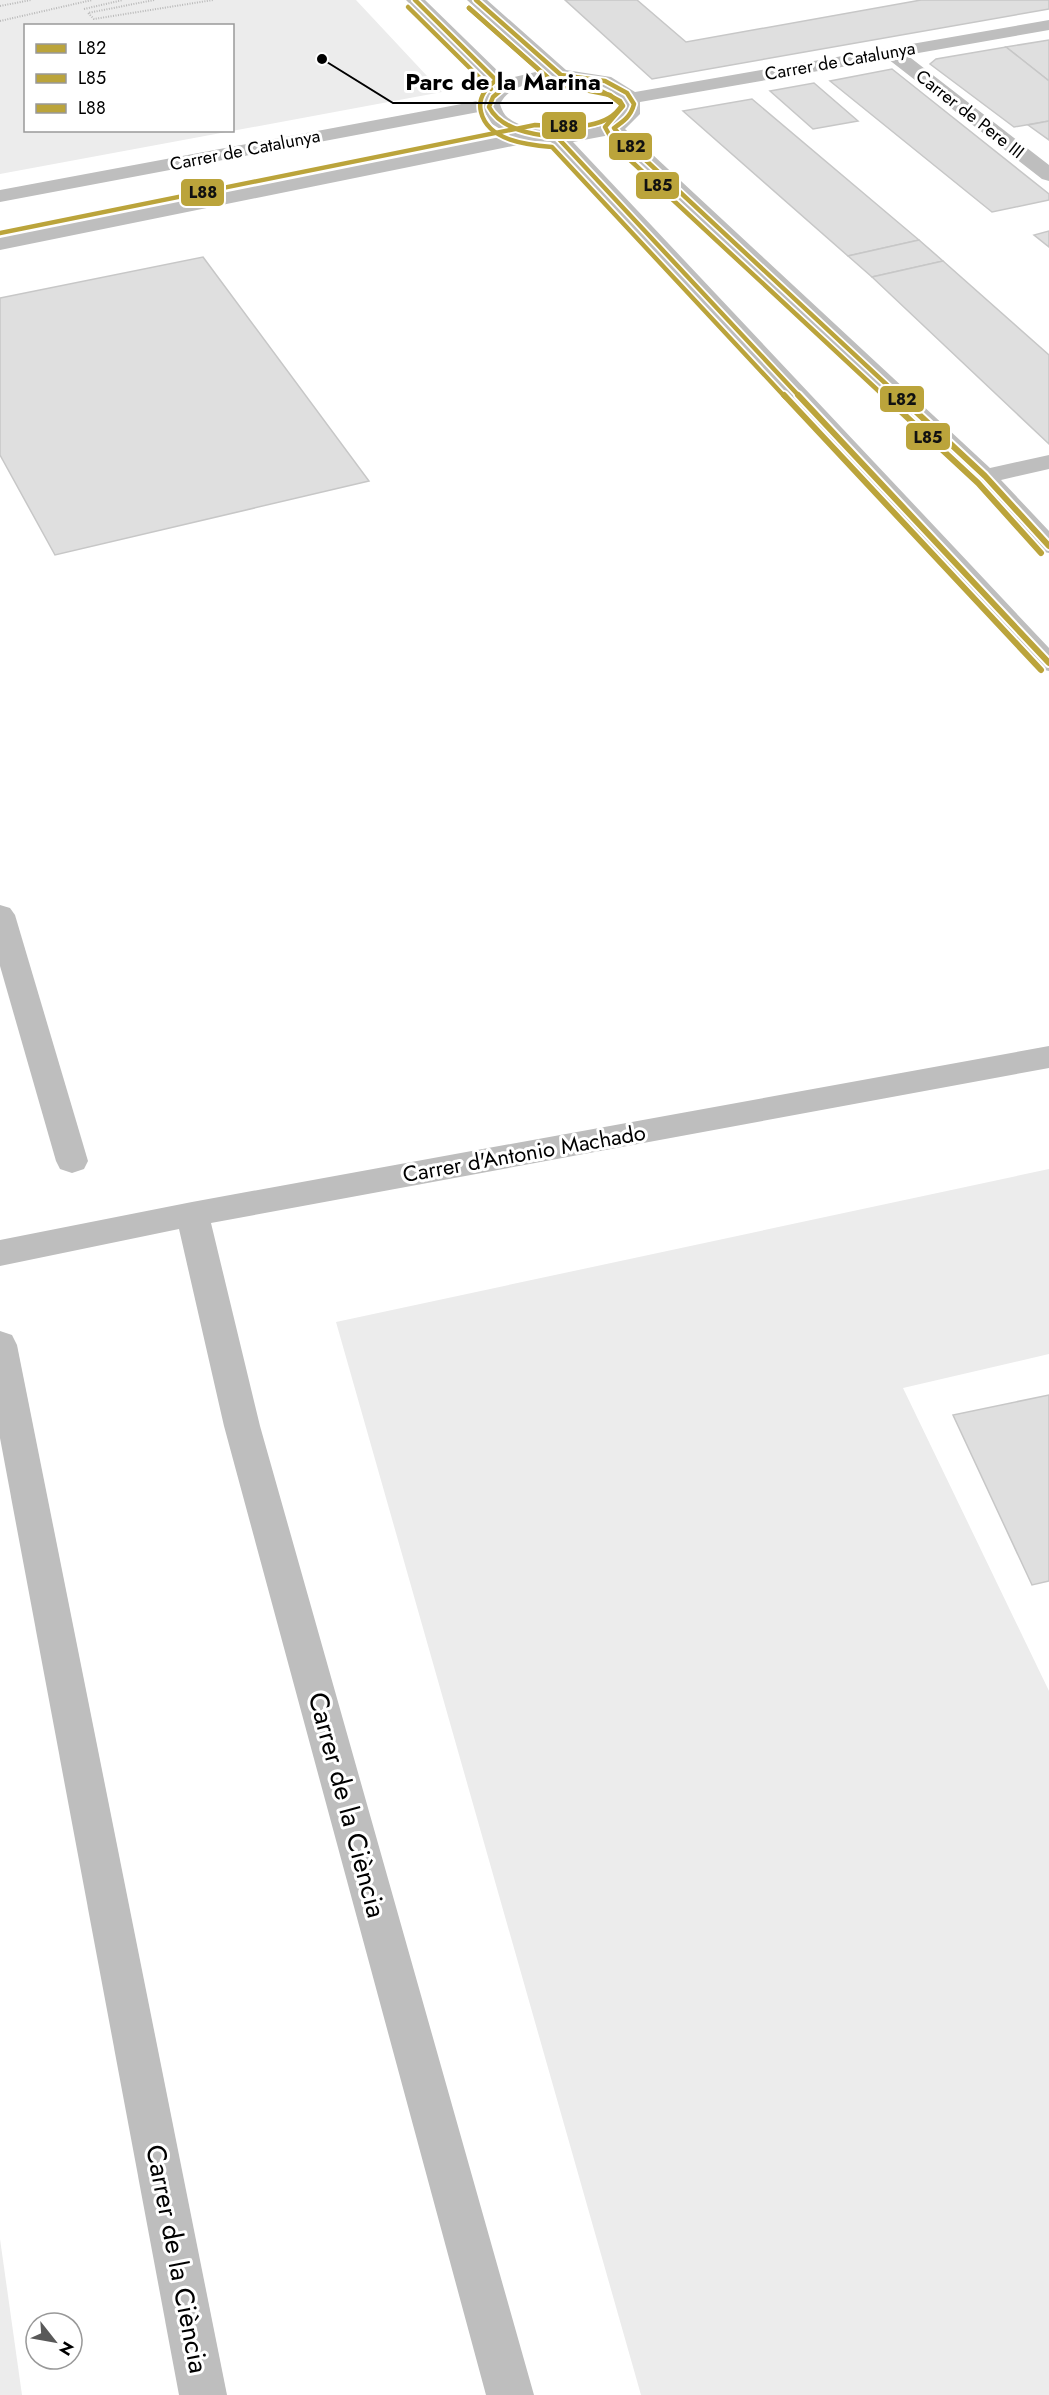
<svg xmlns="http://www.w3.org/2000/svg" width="1049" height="2395" viewBox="0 0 1049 2395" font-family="Jost,sans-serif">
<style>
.green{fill:#ececec;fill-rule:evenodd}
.building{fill:#dfdfdf;stroke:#c7c7c7;stroke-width:1.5}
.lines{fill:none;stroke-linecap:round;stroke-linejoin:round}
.path{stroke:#b9b9b9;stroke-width:2;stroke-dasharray:1 1.5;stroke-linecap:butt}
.pedestrian{fill:#bebebe;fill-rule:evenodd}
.minor{fill:#bebebe;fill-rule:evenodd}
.bus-1-far1-casing{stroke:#fff;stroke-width:8}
.bus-1-casing{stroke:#fff;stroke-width:10}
.bus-2-far1-casing{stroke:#fff;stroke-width:8}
.bus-2-casing{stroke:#fff;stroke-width:10}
.bus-3-casing{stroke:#fff;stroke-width:8}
.bus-1-far1{stroke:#bba43b;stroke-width:4.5}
.bus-1{stroke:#bba43b;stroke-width:6}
.bus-2-far1{stroke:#bba43b;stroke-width:4.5}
.bus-2{stroke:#bba43b;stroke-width:6}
.bus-3{stroke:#bba43b;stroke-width:4.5}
.labels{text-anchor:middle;stroke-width:6;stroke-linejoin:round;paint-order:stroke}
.far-street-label{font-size:18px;fill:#000;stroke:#fff}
.street-label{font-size:22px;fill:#000;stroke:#fff}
.near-street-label{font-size:27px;fill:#000;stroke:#fff}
.leader{fill:none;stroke:#000;stroke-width:2}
.callout-dot{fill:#000;stroke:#fff;stroke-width:2}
.callout-label{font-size:24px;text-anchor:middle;font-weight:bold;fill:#000;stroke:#fff;stroke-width:6;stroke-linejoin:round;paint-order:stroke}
.line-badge{stroke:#fff;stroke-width:2}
.pale-badge-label{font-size:16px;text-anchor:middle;font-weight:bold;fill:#111}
</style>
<rect width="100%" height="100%" fill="#fff"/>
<g class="green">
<path d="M0,0H356L442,92L0,174ZM26,26H232V130H26Z"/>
<polygon points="1049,1169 1049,1354 903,1388 1049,1691 1049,2395 641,2395 336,1322"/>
<polygon points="0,2239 22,2395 0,2395"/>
</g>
<g class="building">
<polygon points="565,0 637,0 686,42 921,0 1049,0 1049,9 652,79"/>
<polygon points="1049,40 1049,81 1006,47"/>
<polygon points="1006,47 1049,81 1049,121 1014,127 930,64 936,59"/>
<polygon points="892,69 1049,194 1049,200 992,212 830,81"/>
<polygon points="814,83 858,121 813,129 770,91"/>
<polygon points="752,99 919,240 848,256 683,111"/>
<polygon points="1049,121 1049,140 1028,125"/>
<polygon points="1049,231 1049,247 1034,235"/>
<polygon points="919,240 943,261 872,277 848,256"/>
<polygon points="203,257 369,481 55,555 0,455 0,298"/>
<polygon points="943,261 1049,355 1049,444 872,277"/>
<polygon points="1049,1395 1049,1581 1032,1585 953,1415"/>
</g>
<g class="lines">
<g class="path">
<polyline points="154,0 88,13 94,19 213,0"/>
<polyline points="0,6 31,0"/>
<polyline points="84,9 123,0"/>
<polyline points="0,21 92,0"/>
</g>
<polygon class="pedestrian" points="0,905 10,908 15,915 88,1161 84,1169 72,1173 60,1169 56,1161 0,966"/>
<g class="minor">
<path d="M406,0H425L506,79L544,70L467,0H487L566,70L611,77L635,92L1049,20V30L907,55L1049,165V181L1042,179L888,59L640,102V114L625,129L990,468L1049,455V469L1001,480L1049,531V553L1040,551L977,481L610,135L573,142L1049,648V671L1040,669L551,142L537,141L0,250V238L510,135L492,124L484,111L0,202V190L483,100L492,87ZM551,81C576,81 603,80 621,99V112C618,115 614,119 611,121C588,135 526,136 506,116C504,114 501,108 500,104C509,85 532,83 551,81Z"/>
<polygon points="1049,1046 1049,1068 211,1223 260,1426 534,2395 486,2395 224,1426 179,1229 0,1266 0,1240 192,1202"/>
<polygon points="0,1331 12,1335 17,1345 227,2395 179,2395 0,1438"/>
</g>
<g class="bus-1-far1-casing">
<g id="bus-1-far1">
<polyline points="415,0 498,82"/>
<path d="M476,0L561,75L605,81L627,93L634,104C631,116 624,121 614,128L624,140L900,397"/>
<path d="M506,86L493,97L489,107C501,130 534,135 557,137L800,397"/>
</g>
</g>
<g class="bus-1-casing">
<g id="bus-1">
<polyline points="798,395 1049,663"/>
<polyline points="898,395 985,476 1049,546"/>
</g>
</g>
<g class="bus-2-far1-casing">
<g id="bus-2-far1">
<polyline points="408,7 491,89"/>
<polyline points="469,8 555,84 601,91 620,101 623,106 605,127 616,147 885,397"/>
<path d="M500,77C488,86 477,96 481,112C488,141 528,145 552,147L785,397"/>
</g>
</g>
<g class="bus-2-casing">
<g id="bus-2">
<polyline points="784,395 1041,670"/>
<polyline points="883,395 978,483 1041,553"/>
</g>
</g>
<g class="bus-3-casing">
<path id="bus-3" d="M0,233L535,125C563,126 605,133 622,105L610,95L555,84L469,8"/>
</g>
<use href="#bus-1-far1" class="bus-1-far1"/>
<use href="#bus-1" class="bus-1"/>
<use href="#bus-2-far1" class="bus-2-far1"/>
<use href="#bus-2" class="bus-2"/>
<use href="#bus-3" class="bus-3"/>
</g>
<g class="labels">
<g class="far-street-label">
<text transform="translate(840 61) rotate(-10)" y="6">Carrer de Catalunya</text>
<text transform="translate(970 114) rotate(38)" y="6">Carrer de Pere III</text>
<text transform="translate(245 150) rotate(-11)" y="6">Carrer de Catalunya</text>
</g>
<g class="street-label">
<text transform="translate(524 1153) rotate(-10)" y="8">Carrer d'Antonio Machado</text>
</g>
<g class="near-street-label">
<text transform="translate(347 1805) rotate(75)" y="9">Carrer de la Ciència</text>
<text transform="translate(177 2259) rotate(79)" y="9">Carrer de la Ciència</text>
</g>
</g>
<path class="leader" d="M322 59L393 103H613"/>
<circle class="callout-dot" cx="322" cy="59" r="6"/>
<g class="callout-label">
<text x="503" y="90">Parc de la Marina</text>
</g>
<g class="line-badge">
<rect x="541" y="111" width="46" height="29" rx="6" fill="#bba43b"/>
<rect x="608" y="132" width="45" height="29" rx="6" fill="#bba43b"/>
<rect x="635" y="171" width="45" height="29" rx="6" fill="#bba43b"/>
<rect x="180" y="178" width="45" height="29" rx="6" fill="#bba43b"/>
<rect x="879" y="385" width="46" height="28" rx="6" fill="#bba43b"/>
<rect x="905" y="422" width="46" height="29" rx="6" fill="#bba43b"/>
</g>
<g class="pale-badge-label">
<text x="564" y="132">L88</text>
<text x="631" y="152">L82</text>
<text x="658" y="191">L85</text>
<text x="203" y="198">L88</text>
<text x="902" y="405">L82</text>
<text x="928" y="443">L85</text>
</g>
<rect x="24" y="24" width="210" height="108" fill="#ffffff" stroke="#999999" stroke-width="1.5"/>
<rect x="36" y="44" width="30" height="9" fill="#bba43b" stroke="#999999" stroke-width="1.5"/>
<text x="78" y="54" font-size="18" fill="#000000">L82</text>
<rect x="36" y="74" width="30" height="9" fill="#bba43b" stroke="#999999" stroke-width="1.5"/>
<text x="78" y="84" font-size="18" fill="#000000">L85</text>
<rect x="36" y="104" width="30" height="9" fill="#bba43b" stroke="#999999" stroke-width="1.5"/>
<text x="78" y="114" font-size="18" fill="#000000">L88</text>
<g transform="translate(54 2341) rotate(121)"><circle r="28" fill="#ffffff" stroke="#999999" stroke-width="1.5"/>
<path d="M0-4.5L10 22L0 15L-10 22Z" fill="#595959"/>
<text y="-9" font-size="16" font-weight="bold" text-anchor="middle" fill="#000000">N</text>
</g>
</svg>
